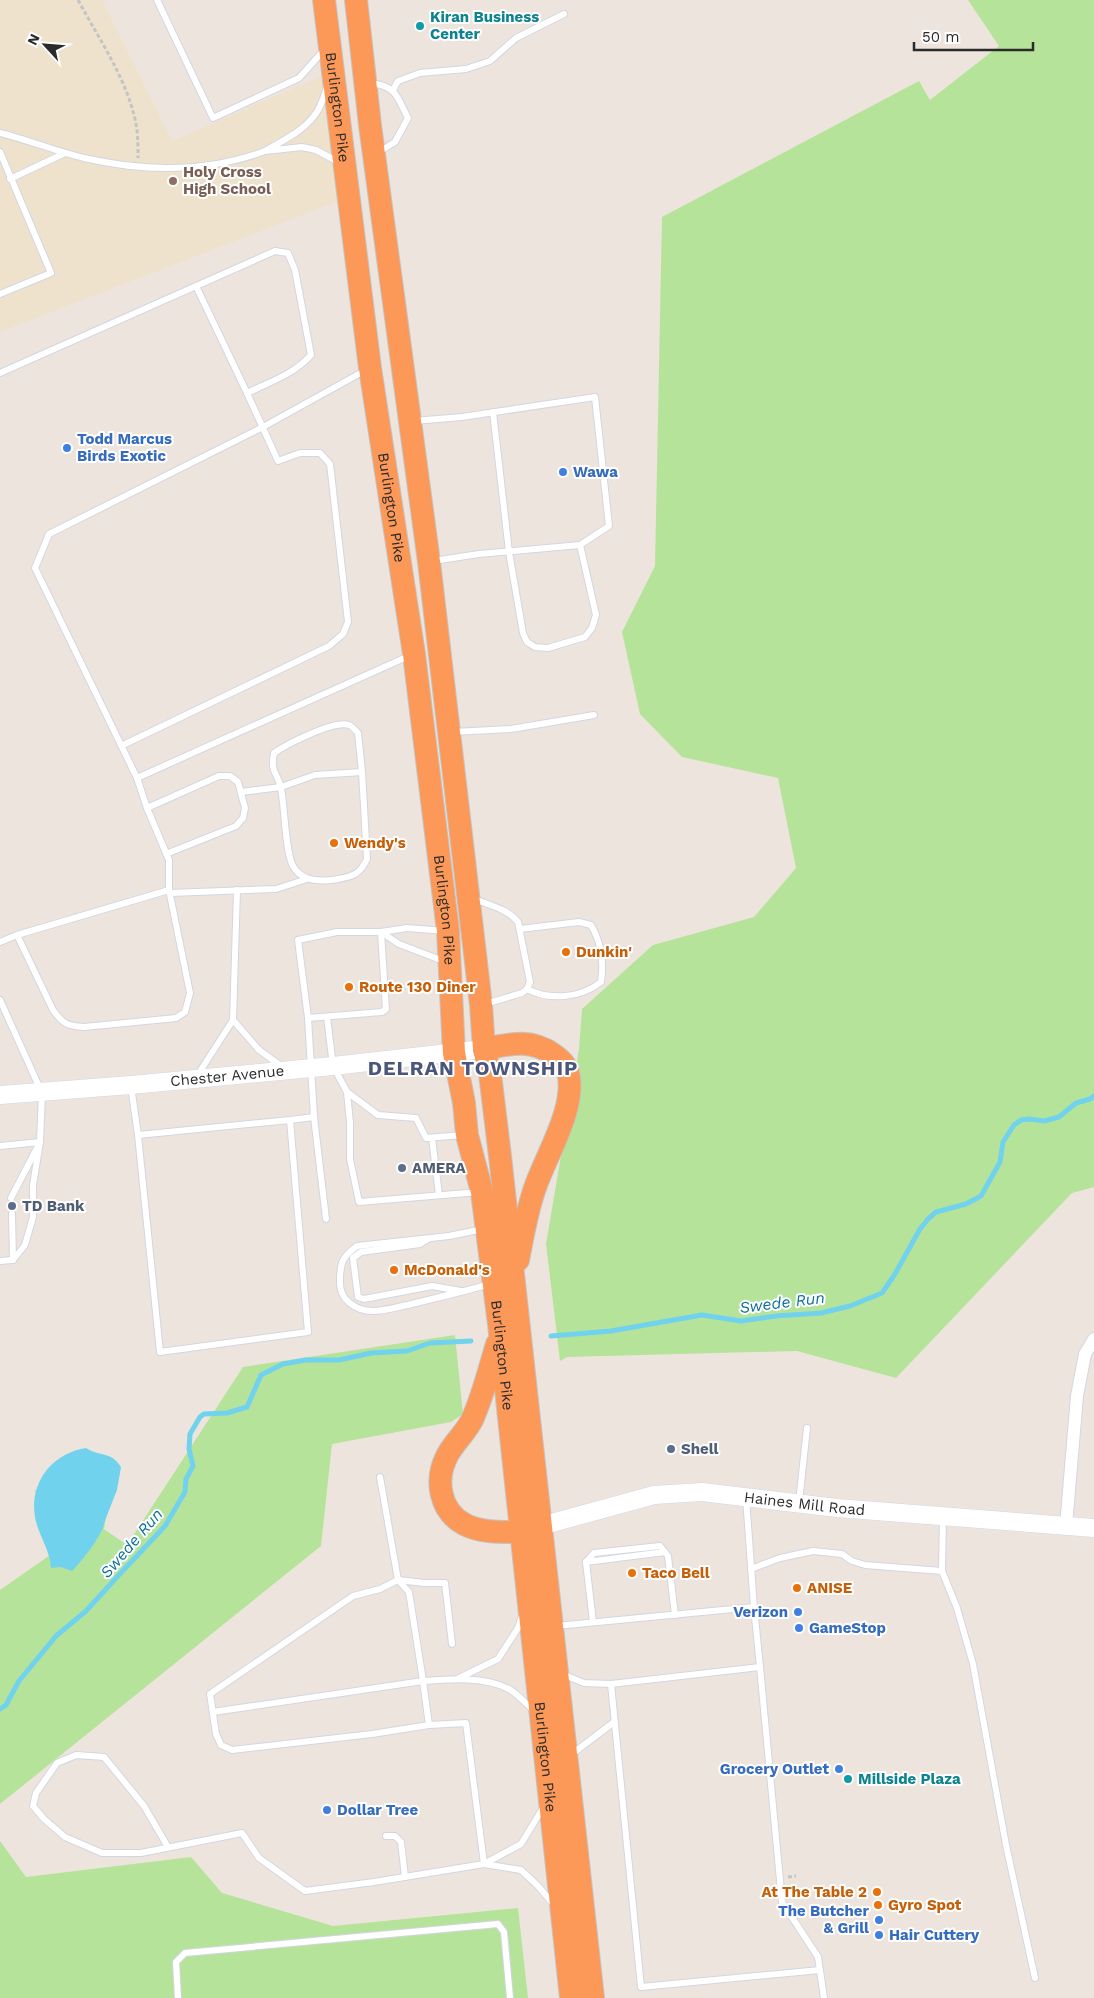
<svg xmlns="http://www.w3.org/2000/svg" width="1094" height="1998" viewBox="0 0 1094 1998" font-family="'Work Sans',sans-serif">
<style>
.education{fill:#eee2cd}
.green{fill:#b6e39a}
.water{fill:#71d2ee}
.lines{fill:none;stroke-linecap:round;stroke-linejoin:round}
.stream{stroke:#71d2ee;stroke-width:5}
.lane-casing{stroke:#d2d6e3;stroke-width:8}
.street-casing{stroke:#d2d6e3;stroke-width:14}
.secondary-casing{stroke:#d2d6e3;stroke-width:19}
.highway-casing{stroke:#c4c4c4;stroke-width:24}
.path{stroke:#c4c4c4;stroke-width:3;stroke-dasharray:4 2.5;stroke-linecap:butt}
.lane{stroke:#fff;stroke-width:6}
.street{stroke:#fff;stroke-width:12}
.secondary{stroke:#fff;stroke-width:18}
.highway{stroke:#fd9958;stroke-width:22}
.culture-dot{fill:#0f9aa8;stroke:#fff;stroke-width:2}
.education-dot{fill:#8d6e63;stroke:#fff;stroke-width:2}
.shop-dot{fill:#3f7fe0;stroke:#fff;stroke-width:2}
.food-dot{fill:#e8710a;stroke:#fff;stroke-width:2}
.service-dot{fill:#5c6f8a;stroke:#fff;stroke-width:2}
.labels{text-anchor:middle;stroke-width:4;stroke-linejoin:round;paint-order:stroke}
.culture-label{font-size:15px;font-weight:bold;fill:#0d838f;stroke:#fff;text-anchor:start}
.street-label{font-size:15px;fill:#2b2b2b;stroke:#fff}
.education-label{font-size:15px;font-weight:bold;fill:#785e54;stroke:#fff;text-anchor:start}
.shop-label{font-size:15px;font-weight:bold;fill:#366cbe;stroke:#fff;text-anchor:start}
.food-label{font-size:15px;font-weight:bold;fill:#c56008;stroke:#fff;text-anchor:start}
.service-label{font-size:15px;font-weight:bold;fill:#4e5e75;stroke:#fff;text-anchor:start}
.water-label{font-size:16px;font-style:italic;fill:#0e709b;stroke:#fff}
.district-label{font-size:20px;font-weight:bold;letter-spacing:1px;fill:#4b567b;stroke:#fff}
</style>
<rect width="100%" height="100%" fill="#ede5dd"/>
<polygon class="education" points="0,0 102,0 172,141 333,71 349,197 0,332"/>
<g class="green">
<polygon points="968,0 1094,0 1094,1187 1072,1193 896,1378 797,1351 567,1357 560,1361 546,1244 579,1049 582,1009 653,945 754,917 796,868 778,778 682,757 640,714 622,632 655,566 662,217 919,81 930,100 999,46"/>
<polygon points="455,1335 463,1414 451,1422 332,1444 321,1546 0,1804 0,1590 50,1555 35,1490 117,1461 104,1529 127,1545 243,1367"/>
<polygon points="0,1841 26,1877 191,1857 222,1893 333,1926 518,1908 528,1998 0,1998"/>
</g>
<path class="water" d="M86,1448C100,1457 111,1451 121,1467L117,1490L104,1523C104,1533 80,1564 72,1571L61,1567L51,1568C50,1549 38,1535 35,1517C29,1482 53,1453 86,1448Z"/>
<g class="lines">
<g class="stream">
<polyline points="551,1336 611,1331 702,1315 741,1321 776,1316 821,1313 850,1306 882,1293 895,1274 920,1229 928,1219 936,1212 966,1204 981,1196 1000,1162 1003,1142 1014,1125 1021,1120 1029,1119 1044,1121 1059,1117 1076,1103 1090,1099 1094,1096"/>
<polyline points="0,1709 6,1705 19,1681 56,1636 86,1611 117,1577 165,1526 185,1492 186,1479 193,1466 189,1449 190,1434 200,1417 204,1414 227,1413 247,1407 261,1375 283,1364 306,1360 339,1360 371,1353 407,1351 430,1343 471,1341"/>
</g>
<g class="lane-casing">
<g id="lane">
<polyline points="157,0 213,118 299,78 325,49"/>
<path d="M370,83C397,86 397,97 408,118L395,142L379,152"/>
<path d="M327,87C324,96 321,108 314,116C302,132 282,141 265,151L302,147L316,150L340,163"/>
<polyline points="393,90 398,81 420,73 466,69 490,61 516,38 564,14"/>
<path d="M0,133C28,140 56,151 84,158C145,172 206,173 265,151"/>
<polyline points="0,152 51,273 0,294"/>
<polyline points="10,179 65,153"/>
<polyline points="196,286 247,393"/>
<polyline points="366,370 263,427 49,534 35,568 137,778 411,655"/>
<path d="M0,373L275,251L288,253L295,270L311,355C294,374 270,382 247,393L278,461L300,453H320L330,464L348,622L343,634L329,646L121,746"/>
<polyline points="493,412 509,552 523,633 527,642 535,647 548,648 585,637 592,628 596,615 580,545"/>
<polyline points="414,421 462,417 595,397 609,526 580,545 479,554 433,561"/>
<polyline points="453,732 511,729 594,715"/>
<path d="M241,792L281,787L315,775L362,772L367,859C360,874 354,876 338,879C322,882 302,882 293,866C285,852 285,807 281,789C278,771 270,775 274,753C287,744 334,720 349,725C352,726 356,731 358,733L362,772"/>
<polyline points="147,808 219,776 230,776 238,782 245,808 243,818 236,826 166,854"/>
<polyline points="170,893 276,889 307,879"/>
<path d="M474,899C489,905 508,909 518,922L530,982L527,989L522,993L485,1004"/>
<path d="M520,929L579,922L591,925C601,942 604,963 601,982C581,998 550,1001 527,989"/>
<polyline points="381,932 399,944 446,962"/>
<path d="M17,935L53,1010C63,1024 67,1026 84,1027L176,1018L185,1012L190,993L169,890"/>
<polyline points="0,942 17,935 169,890 169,860 147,808 137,778"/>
<polyline points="0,1000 42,1093 40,1142 33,1185 33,1217 25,1245 13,1260 0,1261"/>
<polyline points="327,1017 333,1066 347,1092 378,1115 416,1118 426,1138 463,1135"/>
<polyline points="308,1018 382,1012 386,1009 381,932"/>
<polyline points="233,1020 237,890"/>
<polyline points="197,1076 233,1020 259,1050 281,1066"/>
<polyline points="131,1086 138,1135"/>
<polyline points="347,1092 350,1123 350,1159 359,1202 479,1192"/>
<polyline points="290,1120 308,1332 160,1352 138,1135 290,1120 314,1117"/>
<polyline points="432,1138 439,1195"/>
<polyline points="0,1146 40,1142"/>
<polyline points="11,1198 37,1148"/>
<polyline points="12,1214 13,1260"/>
<polyline points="326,1219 314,1117 308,1018 298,940 337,932 381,932 407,928 445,931"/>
<path d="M483,1229L449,1236L357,1246C342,1257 340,1263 340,1281C339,1300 356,1311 373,1311C384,1311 397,1307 408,1305C435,1298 463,1292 490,1284"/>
<polyline points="428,1239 420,1244 361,1252 353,1258 358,1297 364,1299 432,1286 461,1291"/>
<path d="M380,1477L398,1580L409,1592L423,1681C449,1679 485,1676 509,1689C518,1694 526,1704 533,1710"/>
<polyline points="799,1502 807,1428"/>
<polyline points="943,1517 942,1571 957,1608 973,1664 1006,1845 1035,1978"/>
<polyline points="586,1562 665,1552"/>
<polyline points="751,1569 780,1558 813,1551 842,1554 852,1561 865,1565 942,1571"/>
<polyline points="754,1607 760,1667 611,1684 641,1987 820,1970"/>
<polyline points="593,1622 586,1562 594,1553 660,1546 668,1556 675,1615"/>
<polyline points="556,1626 754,1607 746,1498"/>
<polyline points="452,1644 445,1583 424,1583 398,1580 380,1589 353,1596 210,1694 216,1734 221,1745 232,1750 372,1734 429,1725 466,1723 484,1864"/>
<polyline points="760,1667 782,1902 818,1957 824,1998"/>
<polyline points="562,1674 584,1683 611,1684"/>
<polyline points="459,1678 498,1659 518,1628 522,1616"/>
<polyline points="213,1712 423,1681 429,1725"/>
<polyline points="572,1754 614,1722"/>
<polyline points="386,1836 395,1836 401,1842 405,1877"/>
<polyline points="168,1847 144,1806 104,1757 76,1755 57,1763 36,1793 33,1806 44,1819 65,1837 102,1853 141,1853 242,1833 259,1858 305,1891 374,1882 484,1864 521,1844 543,1808"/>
<polyline points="484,1864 521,1870 538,1886 555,1906"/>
<polyline points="178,1998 176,1962 185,1953 498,1924 504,1932 510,1998"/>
</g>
</g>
<g class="street-casing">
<polyline id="street" points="1066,1526 1077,1396 1085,1354 1094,1339"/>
</g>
<g class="secondary-casing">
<g id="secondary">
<path id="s1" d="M0,1095L131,1085L333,1066L484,1049"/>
<path id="s2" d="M530,1529L654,1495L702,1492L837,1508L1094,1528"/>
</g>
</g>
<g class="highway-casing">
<g id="highway">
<path id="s3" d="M324,0L370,368L414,654L448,931L454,1053L464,1103L467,1135L482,1192L499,1324L571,1998"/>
<polyline points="356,0 370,125 429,562 481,1005 484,1049 490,1074 500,1156 593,1998"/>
<path d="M484,1049C509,1044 532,1038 554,1055C560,1059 566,1065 568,1072C577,1106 547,1154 536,1185C527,1209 523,1235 518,1260"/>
<path d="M497,1344C489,1370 483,1396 472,1420C465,1434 452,1444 446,1458C435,1481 440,1511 464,1524C480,1533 503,1532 521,1532"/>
</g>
</g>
<g class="path">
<path d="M78,0C99,39 125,76 135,119C138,132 138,145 138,158"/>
<polyline points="788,1877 796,1876"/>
</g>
<use href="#lane" class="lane"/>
<use href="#street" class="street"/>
<use href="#secondary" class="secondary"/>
<use href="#highway" class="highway"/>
</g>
<g class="culture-dot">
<circle cx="420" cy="26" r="5"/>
<circle cx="848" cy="1779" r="5"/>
</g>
<circle class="education-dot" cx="173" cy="181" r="5"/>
<g class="shop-dot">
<circle cx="67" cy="448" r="5"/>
<circle cx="563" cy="472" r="5"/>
<circle cx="798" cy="1612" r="5"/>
<circle cx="799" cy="1628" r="5"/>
<circle cx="839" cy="1769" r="5"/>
<circle cx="327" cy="1810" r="5"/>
<circle cx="879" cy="1920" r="5"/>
<circle cx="879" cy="1935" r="5"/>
</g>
<g class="food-dot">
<circle cx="334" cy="843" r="5"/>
<circle cx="566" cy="952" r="5"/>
<circle cx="349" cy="987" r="5"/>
<circle cx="394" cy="1270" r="5"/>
<circle cx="632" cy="1573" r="5"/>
<circle cx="797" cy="1588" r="5"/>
<circle cx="877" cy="1892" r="5"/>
<circle cx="878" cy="1905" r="5"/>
</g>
<g class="service-dot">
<circle cx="402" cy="1168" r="5"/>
<circle cx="12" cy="1206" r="5"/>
<circle cx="671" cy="1449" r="5"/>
</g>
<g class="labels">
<g class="culture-label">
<text x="430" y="22">Kiran Business<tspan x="430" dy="17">Center</tspan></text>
<text x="858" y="1784">Millside Plaza</text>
</g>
<g class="street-label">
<text dy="5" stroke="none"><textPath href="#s3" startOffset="108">Burlington Pike</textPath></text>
<text dy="5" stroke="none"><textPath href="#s3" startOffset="512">Burlington Pike</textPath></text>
<text dy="5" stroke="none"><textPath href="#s3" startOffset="918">Burlington Pike</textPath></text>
<text dy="5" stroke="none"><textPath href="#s1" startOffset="228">Chester Avenue</textPath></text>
<text dy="5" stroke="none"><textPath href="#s3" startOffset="1368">Burlington Pike</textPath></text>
<text dy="5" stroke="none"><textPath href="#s2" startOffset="280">Haines Mill Road</textPath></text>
<text dy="5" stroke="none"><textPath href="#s3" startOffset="1772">Burlington Pike</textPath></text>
</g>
<g class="education-label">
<text x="183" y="177">Holy Cross<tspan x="183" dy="17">High School</tspan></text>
</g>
<g class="shop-label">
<text x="77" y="444">Todd Marcus<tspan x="77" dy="17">Birds Exotic</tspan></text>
<text x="573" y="477">Wawa</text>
<text x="788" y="1617" text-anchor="end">Verizon</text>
<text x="809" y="1633">GameStop</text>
<text x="829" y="1774" text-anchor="end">Grocery Outlet</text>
<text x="337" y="1815">Dollar Tree</text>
<text x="869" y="1916" text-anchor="end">The Butcher<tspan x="869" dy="17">&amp; Grill</tspan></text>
<text x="889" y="1940">Hair Cuttery</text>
</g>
<g class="food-label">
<text x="344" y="848">Wendy's</text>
<text x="576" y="957">Dunkin'</text>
<text x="359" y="992">Route 130 Diner</text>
<text x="404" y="1275">McDonald's</text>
<text x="642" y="1578">Taco Bell</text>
<text x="807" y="1593">ANISE</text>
<text x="867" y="1897" text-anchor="end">At The Table 2</text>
<text x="888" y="1910">Gyro Spot</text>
</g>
<g class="service-label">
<text x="412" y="1173">AMERA</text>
<text x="22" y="1211">TD Bank</text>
<text x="681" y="1454">Shell</text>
</g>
<g class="water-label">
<text transform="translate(782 1302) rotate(-7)" y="6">Swede Run</text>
<text transform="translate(131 1543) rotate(-49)" y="6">Swede Run</text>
</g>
<g class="district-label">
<text x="473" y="1075">DELRAN TOWNSHIP</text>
</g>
</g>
<g transform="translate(45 45) rotate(296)" stroke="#ffffff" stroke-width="4" paint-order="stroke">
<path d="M0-4L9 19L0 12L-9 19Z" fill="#2b2b2b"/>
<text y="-8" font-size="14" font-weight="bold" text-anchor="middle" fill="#2b2b2b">N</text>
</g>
<path d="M914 42v8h119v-8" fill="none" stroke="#2b2b2b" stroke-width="2.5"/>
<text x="922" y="42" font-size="15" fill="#2b2b2b" stroke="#ffffff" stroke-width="4" paint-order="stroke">50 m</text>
</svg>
